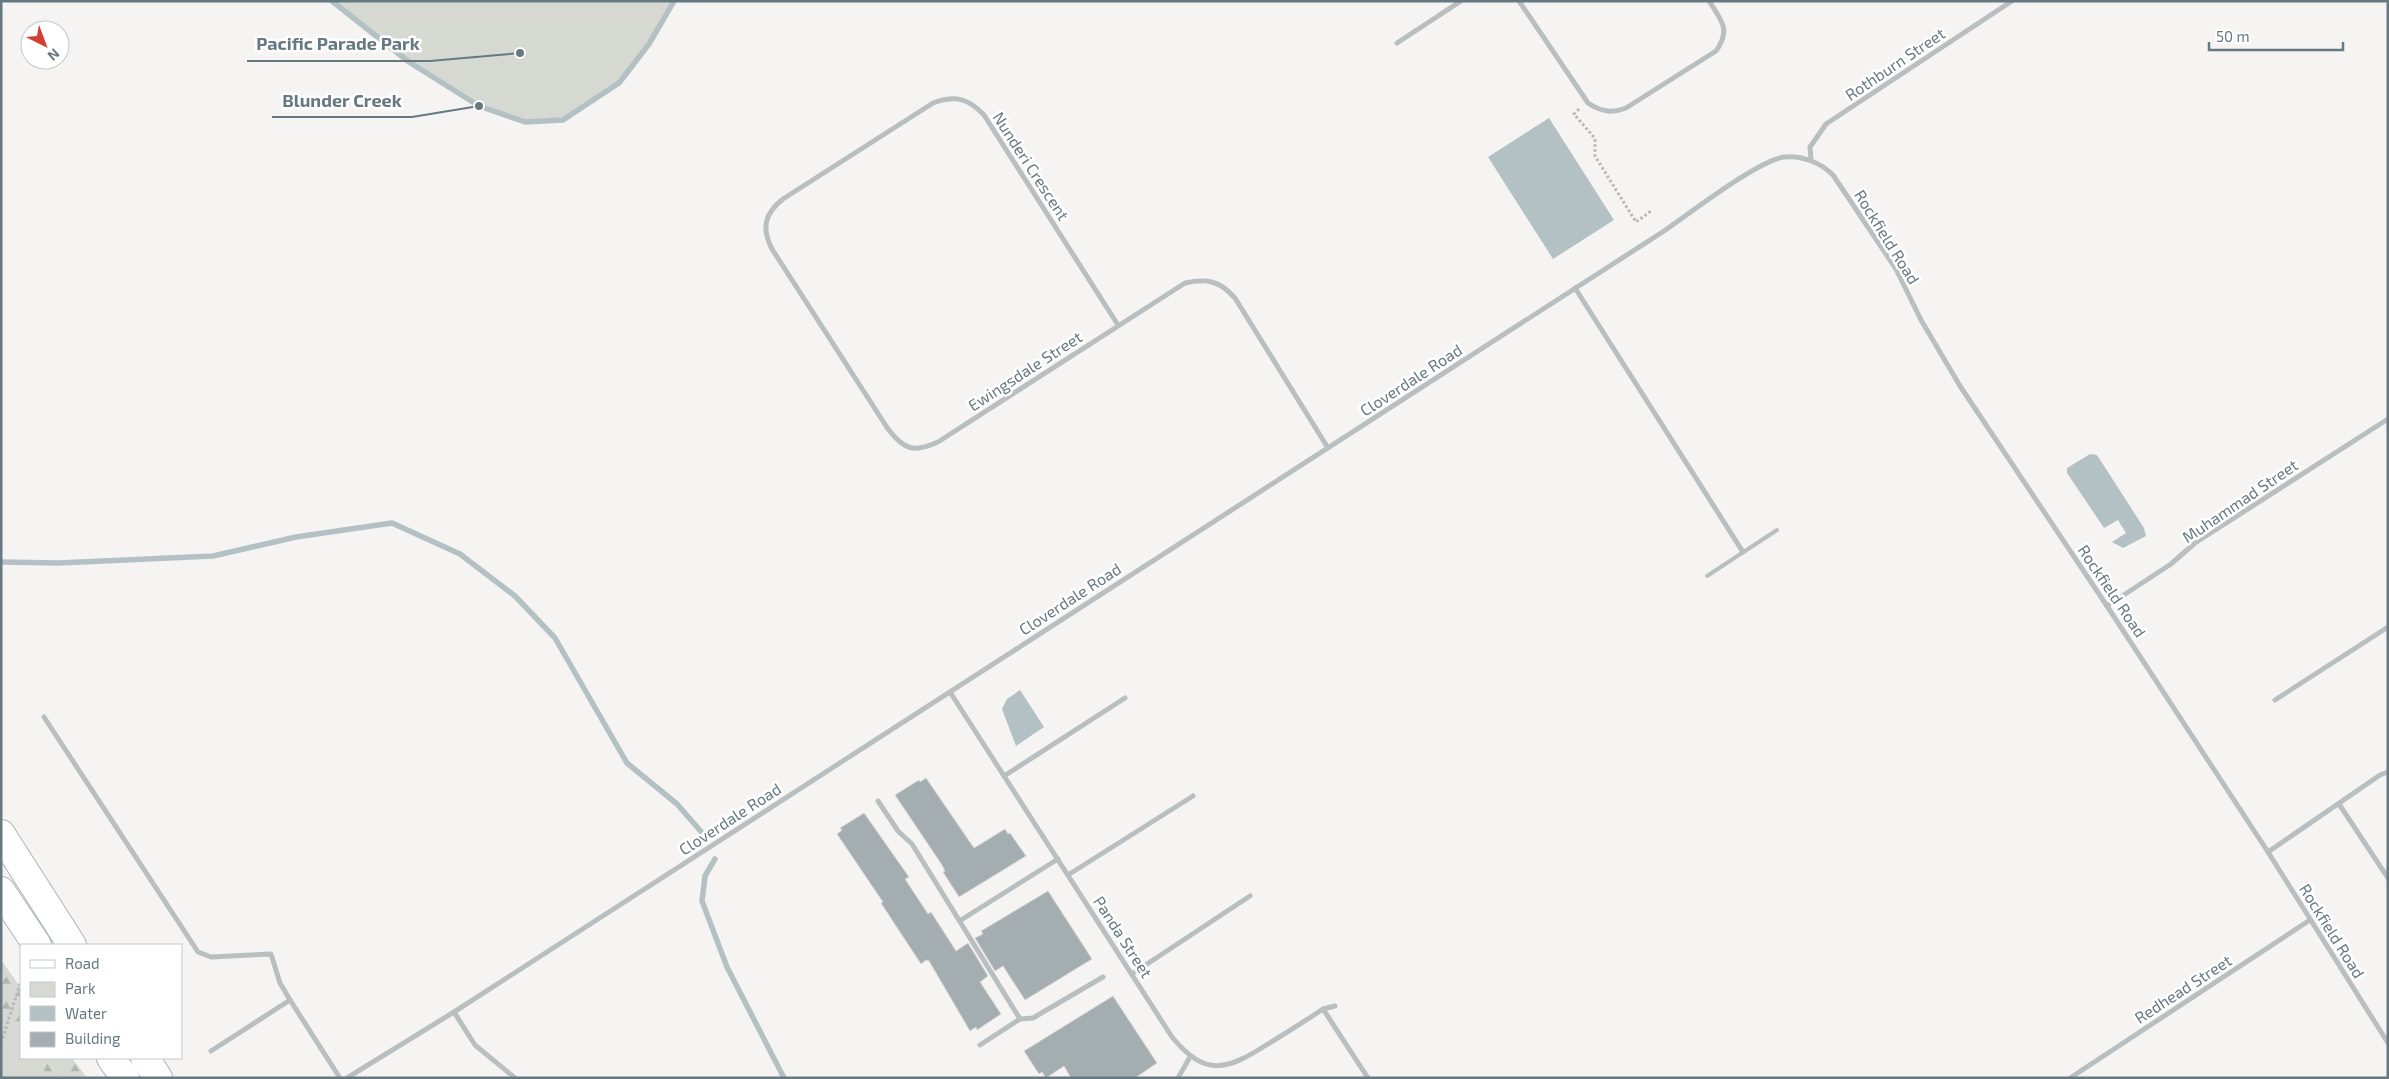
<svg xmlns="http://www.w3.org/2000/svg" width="2389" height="1079" viewBox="0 0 2389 1079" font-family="'Exo 2',sans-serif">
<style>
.forest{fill:url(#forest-firs)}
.park{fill:#d5d9d1}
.water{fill:#b4c1c4}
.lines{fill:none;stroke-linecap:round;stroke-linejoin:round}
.stream{stroke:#b4c1c4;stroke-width:5.5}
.building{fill:#a4adb0;stroke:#d6d6d4}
.primary-casing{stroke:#adb3b6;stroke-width:30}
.path{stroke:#b4b8ba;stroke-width:3;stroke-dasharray:2.5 2.5;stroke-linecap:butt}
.lane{stroke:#b9bfc1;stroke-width:4}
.street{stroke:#b9bfc1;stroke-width:5}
.primary{stroke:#fff;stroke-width:28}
.labels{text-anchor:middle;stroke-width:5;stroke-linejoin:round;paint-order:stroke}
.street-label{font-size:16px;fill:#667980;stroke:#fff}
.leader{fill:none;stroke:#667980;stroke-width:2}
.callout-dot{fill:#667980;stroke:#fff;stroke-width:2}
.callout-label{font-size:18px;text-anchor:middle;font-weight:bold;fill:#667980;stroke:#fff;stroke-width:5;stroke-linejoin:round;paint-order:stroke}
</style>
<defs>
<pattern id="forest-firs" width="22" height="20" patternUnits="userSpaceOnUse" patternTransform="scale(1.25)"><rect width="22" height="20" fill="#d5d9d1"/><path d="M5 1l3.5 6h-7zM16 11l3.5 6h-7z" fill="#b1b5af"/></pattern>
</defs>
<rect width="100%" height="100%" fill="#f5f4f2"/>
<polygon class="forest" points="1,960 21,988 21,1058 72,1058 87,1078 1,1078"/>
<g class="park">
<polygon points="332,1 674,1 649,44 619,83 563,120 525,122 479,106 409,62"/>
<polygon points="1,1006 21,1038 21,1058 34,1058 50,1078 1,1078"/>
</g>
<g class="water">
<polygon points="1549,118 1614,220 1553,259 1488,157"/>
<polygon points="2090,454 2097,455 2144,528 2146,536 2123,548 2112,542 2126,533 2118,520 2104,528 2067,473 2067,468"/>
<polygon points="1020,690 1044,727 1016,746 1002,709 1007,699"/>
</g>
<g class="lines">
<g class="stream">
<polyline points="332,1 409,62 479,106 525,122 563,120 619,83 649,44 674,1"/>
<polyline points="1,562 59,563 213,556 296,537 392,523 460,554 515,596 555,638 627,763 677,804 704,835"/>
<polyline points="715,859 705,876 702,901 727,967 784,1078"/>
</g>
</g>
<g class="building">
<polygon points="926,778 974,848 1005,829 1008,834 1010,833 1026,856 959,897 943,872 945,871 942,865 895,795 919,780 920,782"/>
<polygon points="864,813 909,877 905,879 928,914 931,912 956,951 968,943 988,976 980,982 1001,1014 977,1030 976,1027 970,1031 929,961 926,960 921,964 881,903 883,902 837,834 842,830 840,828"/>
<polygon points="1048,891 1092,959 1025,1000 1003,966 995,971 975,938 983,934 981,931"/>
<polygon points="1113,996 1157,1063 1135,1078 1071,1078 1064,1066 1046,1078 1042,1072 1039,1074 1024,1051"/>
</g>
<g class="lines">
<g class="primary-casing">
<g id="primary">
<polyline points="1,834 72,945"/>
<polyline points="1,891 37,945"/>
<polyline points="111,1058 125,1078"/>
<polyline points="145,1058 158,1078"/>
</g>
</g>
<g class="path">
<polyline points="1579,109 1574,114 1592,135 1595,139 1595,156 1636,222 1651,211"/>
<polyline points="1,1043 21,981"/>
</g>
<polyline class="lane" points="1707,576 1777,530"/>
<g class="street">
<path d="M1519,1L1588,103C1600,111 1611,114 1626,108L1716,51C1731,30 1722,21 1709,1"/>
<polyline points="1397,43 1461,1"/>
<polyline points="1811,160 1810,147 1826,124 2012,1"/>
<polyline points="1575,288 1743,552"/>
<path d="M1118,325L984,115C968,98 955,95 933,103L783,199C765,213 761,228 772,249L888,429C904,450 914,453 938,442L1185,283C1207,278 1220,281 1235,298L1328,448"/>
<polyline points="2107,606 2171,564 2195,543 2388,419"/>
<path d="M950,692L1172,1037C1206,1078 1227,1070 1268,1044C1286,1033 1305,1021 1323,1009L1335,1006"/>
<polyline points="2275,700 2388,627"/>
<polyline points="44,717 198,952 211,957 271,954 280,983 290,1000 340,1078"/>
<polyline points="1004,776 1125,698"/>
<polyline points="878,801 898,831 912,844 1020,1019"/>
<polyline points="2339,804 2388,878"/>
<polyline points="2268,852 2380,775 2388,772"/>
<polyline points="1068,875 1193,796"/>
<polyline points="961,920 1058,859"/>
<polyline points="1132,974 1250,896"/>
<polyline points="1323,1009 1368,1078"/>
<polyline points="454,1012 475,1045 515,1078"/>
<polyline points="980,1045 1020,1019 1033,1018 1103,977"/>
<polyline points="211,1051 290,1000"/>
<path d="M347,1078L454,1012L1664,231C1689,214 1757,161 1784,157C1802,155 1821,163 1833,175L1896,269L1921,320L1960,386L2107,606L2268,852L2388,1043"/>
<polyline points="1178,1078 1190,1057"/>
<polyline points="2070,1078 2310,920"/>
</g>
<use href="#primary" class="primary"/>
</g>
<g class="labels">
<g class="street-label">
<text transform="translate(1895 64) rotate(-34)" y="6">Rothburn Street</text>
<text transform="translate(1031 166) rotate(57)" y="6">Nunderi Crescent</text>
<text transform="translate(1887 237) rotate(58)" y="6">Rockfield Road</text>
<text transform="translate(1025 371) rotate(-33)" y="6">Ewingsdale Street</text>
<text transform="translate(1411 380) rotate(-33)" y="6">Cloverdale Road</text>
<text transform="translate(2240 501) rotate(-34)" y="6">Muhammad Street</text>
<text transform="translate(2112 591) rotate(56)" y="6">Rockfield Road</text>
<text transform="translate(1070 599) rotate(-33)" y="6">Cloverdale Road</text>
<text transform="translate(730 819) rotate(-33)" y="6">Cloverdale Road</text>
<text transform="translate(2332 931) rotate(58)" y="6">Rockfield Road</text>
<text transform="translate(1123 937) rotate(57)" y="6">Panda Street</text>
<text transform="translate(2183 989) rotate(-33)" y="6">Redhead Street</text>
</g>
</g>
<path class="leader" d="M520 53L430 61H247M479 106L412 117H272"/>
<g class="callout-dot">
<circle cx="520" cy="53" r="5"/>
<circle cx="479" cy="106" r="5"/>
</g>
<g class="callout-label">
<text x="338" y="50">Pacific Parade Park</text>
<text x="342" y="107">Blunder Creek</text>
</g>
<rect width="2389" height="1079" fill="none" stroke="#667980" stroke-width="5"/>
<rect x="20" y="944" width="162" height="115" fill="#ffffff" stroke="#c2c9cc"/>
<rect x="30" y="960" width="25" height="8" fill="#ffffff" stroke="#c2c9cc"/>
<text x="65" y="969" font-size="15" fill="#667980">Road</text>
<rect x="30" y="982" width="25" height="15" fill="#d5d9d1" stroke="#c2c9cc"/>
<text x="65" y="994" font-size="15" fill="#667980">Park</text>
<rect x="30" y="1006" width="25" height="15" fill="#b4c1c4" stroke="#c2c9cc"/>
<text x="65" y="1019" font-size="15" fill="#667980">Water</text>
<rect x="30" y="1032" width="25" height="15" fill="#a4adb0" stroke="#c2c9cc"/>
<text x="65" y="1044" font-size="15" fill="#667980">Building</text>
<g transform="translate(45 45) rotate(138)"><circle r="24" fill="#ffffff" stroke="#c2c9cc"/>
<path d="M0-4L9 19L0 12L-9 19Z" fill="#d43e32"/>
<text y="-8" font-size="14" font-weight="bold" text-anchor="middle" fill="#667980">N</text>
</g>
<path d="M2209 42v8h134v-8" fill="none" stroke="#667980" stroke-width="2.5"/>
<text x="2216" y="42" font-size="15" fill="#667980" stroke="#ffffff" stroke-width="4" paint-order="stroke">50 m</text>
</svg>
